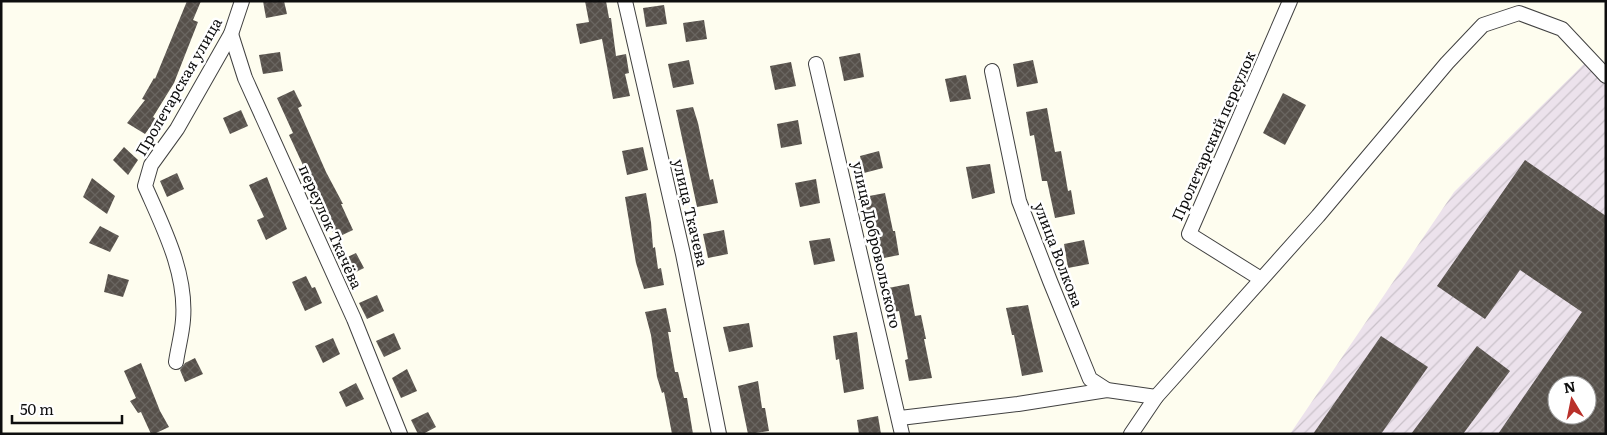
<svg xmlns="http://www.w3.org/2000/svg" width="1607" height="435" viewBox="0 0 1607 435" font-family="Literata,serif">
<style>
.industrial{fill:url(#industrial-furrows);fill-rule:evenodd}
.building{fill:url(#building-cross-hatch);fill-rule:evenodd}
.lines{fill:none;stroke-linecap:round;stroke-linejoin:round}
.minor-casing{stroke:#414141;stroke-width:16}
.minor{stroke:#fff;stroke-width:14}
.labels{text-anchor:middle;stroke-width:5;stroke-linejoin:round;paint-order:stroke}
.street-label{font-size:15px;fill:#0e0e0e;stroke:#fff}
</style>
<defs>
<pattern id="industrial-furrows" width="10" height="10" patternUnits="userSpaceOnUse" patternTransform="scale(1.25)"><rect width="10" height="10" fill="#ece2ec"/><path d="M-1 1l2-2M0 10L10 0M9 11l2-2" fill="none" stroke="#c9c1c9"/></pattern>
<pattern id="building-cross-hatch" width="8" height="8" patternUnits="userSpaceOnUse" patternTransform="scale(1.25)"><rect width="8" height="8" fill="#56504a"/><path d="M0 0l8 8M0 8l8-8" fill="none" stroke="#696560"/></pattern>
</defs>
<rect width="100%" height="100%" fill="#fefdef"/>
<path class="industrial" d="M1590,58L1606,73V434H1290L1454,192ZM1557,385H1587V415H1557Z"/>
<g class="building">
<polygon points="187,1 201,1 193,20 198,22 174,83 153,117 156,119 145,134 127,123 145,100 142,99 154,78 155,79"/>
<polygon points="263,1 284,1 287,14 266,18"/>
<polygon points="585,1 606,1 609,18 611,18 616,56 626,54 629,73 625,74 630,96 613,99 602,39 580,44 576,24 589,22"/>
<polygon points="664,5 667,24 646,27 643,8"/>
<polygon points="704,20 707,39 686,42 683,23"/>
<polygon points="280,52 283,71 263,74 259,55"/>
<polygon points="860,53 864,77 844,81 839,57"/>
<polygon points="689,60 694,84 673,88 668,64"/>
<polygon points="1033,60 1038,83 1017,87 1013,64"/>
<polygon points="791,62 796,86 775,90 770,66"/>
<polygon points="966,75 971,99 950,102 945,79"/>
<polygon points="294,90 302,106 298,108 326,172 343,204 341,204 353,230 336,238 311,189 302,163 289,135 293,133 277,98"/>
<polygon points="1283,93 1306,105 1285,145 1263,133"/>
<polygon points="693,107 698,123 710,180 713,179 718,203 697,207 676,110"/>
<polygon points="1047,108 1055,152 1061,151 1068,191 1071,190 1075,214 1055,218 1047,181 1042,181 1034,135 1030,136 1026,112"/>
<polygon points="241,110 248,126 230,134 223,118"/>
<polygon points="798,120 802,144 781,148 777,124"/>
<polygon points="124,147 138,160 128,175 113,160"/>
<polygon points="643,147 648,170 627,175 622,151"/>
<polygon points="879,151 883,168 864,173 860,156"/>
<path d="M1525,160L1606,216V434H1498L1582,312L1520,270L1485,319L1437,286ZM1557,385H1587V415H1557Z"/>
<polygon points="990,164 995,193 972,199 966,167"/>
<polygon points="177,173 184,189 167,197 160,181"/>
<polygon points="267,177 287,229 266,240 257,220 264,217 249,185"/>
<polygon points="92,178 115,196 107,214 83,197"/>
<polygon points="816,179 820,203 800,207 795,183"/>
<polygon points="646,193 651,222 653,248 655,247 658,269 661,268 664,285 644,289 636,263 625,197"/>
<polygon points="885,193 893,231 895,231 899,255 879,259 871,220 869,221 864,197"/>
<polygon points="100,226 119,236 110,252 89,243"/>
<polygon points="724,230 728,254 708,258 703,234"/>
<polygon points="830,238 835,261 814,265 809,241"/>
<polygon points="1084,240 1089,264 1068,268 1064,244"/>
<polygon points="356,253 364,268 346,277 339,261"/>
<polygon points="108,274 129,280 123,297 104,292"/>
<polygon points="306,276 312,288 315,287 322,303 305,311 292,282"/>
<polygon points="909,284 915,316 921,315 926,339 924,339 932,378 909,381 905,360 908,359 899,311 893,312 888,288"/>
<polygon points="377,295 384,311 367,319 359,303"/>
<polygon points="1028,305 1043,372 1022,376 1014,335 1012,335 1006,308"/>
<polygon points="666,308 671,332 668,332 675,372 678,372 684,398 687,398 693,434 672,434 664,392 662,393 657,377 651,335 645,312"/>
<polygon points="749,323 753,347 729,352 723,327"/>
<polygon points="857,332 864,389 844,393 839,359 836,360 833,336"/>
<polygon points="394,333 401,349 384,357 376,341"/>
<polygon points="1381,336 1428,367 1381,434 1313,434"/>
<polygon points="333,338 340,354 323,363 315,346"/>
<polygon points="1477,346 1510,371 1463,434 1411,434"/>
<polygon points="195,358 203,374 185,382 180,370 185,363"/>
<polygon points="141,363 160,411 169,427 154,434 151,434 141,412 138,413 130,401 136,398 124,371"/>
<polygon points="407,369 417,391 401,398 392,378"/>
<polygon points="758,381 762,408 765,408 769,431 748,434 738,386"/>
<polygon points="356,383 364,399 346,407 339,392"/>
<polygon points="428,412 436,427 423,434 418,434 411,420"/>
<polygon points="878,416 881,434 859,434 857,420"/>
</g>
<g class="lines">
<g class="minor-casing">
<g id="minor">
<polyline points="625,1 683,254 719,434"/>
<polyline points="231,34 245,78 354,319 400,434"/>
<polyline points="816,64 902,434"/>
<polyline points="992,71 1019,201 1050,281 1090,379 1107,390 1156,397"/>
<polyline points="1261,279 1189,234 1290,1"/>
<path d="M176,362C178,348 182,334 183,320C187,273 163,227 145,186L151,165L177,129L231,34L242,1"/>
<polyline points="900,418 1018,404 1107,390"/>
<polyline points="1131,434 1156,397 1318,216 1447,63 1483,25 1519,13 1562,29 1606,76"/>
</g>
</g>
<use href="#minor" class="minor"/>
</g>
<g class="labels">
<g class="street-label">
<text transform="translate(179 87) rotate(-60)" y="5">Пролетарская улица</text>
<text transform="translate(1214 136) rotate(-66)" y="5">Пролетарский переулок</text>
<text transform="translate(690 213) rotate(77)" y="5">улица Ткачева</text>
<text transform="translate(330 227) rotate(66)" y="5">переулок Ткачёва</text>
<text transform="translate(876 245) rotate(77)" y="5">улица Добровольского</text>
<text transform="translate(1058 255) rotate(69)" y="5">улица Волкова</text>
</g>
</g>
<rect width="1607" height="435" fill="none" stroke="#0e0e0e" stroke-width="5"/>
<g transform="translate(1572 400) rotate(350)"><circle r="24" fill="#ffffff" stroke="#9f9f9f"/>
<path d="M0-4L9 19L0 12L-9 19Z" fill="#b9302a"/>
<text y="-8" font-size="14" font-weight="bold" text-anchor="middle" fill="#0e0e0e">N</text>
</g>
<path d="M12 415v8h110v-8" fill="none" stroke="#0e0e0e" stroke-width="2.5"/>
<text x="20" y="415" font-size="15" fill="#0e0e0e" stroke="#ffffff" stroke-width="4" paint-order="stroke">50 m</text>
</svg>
